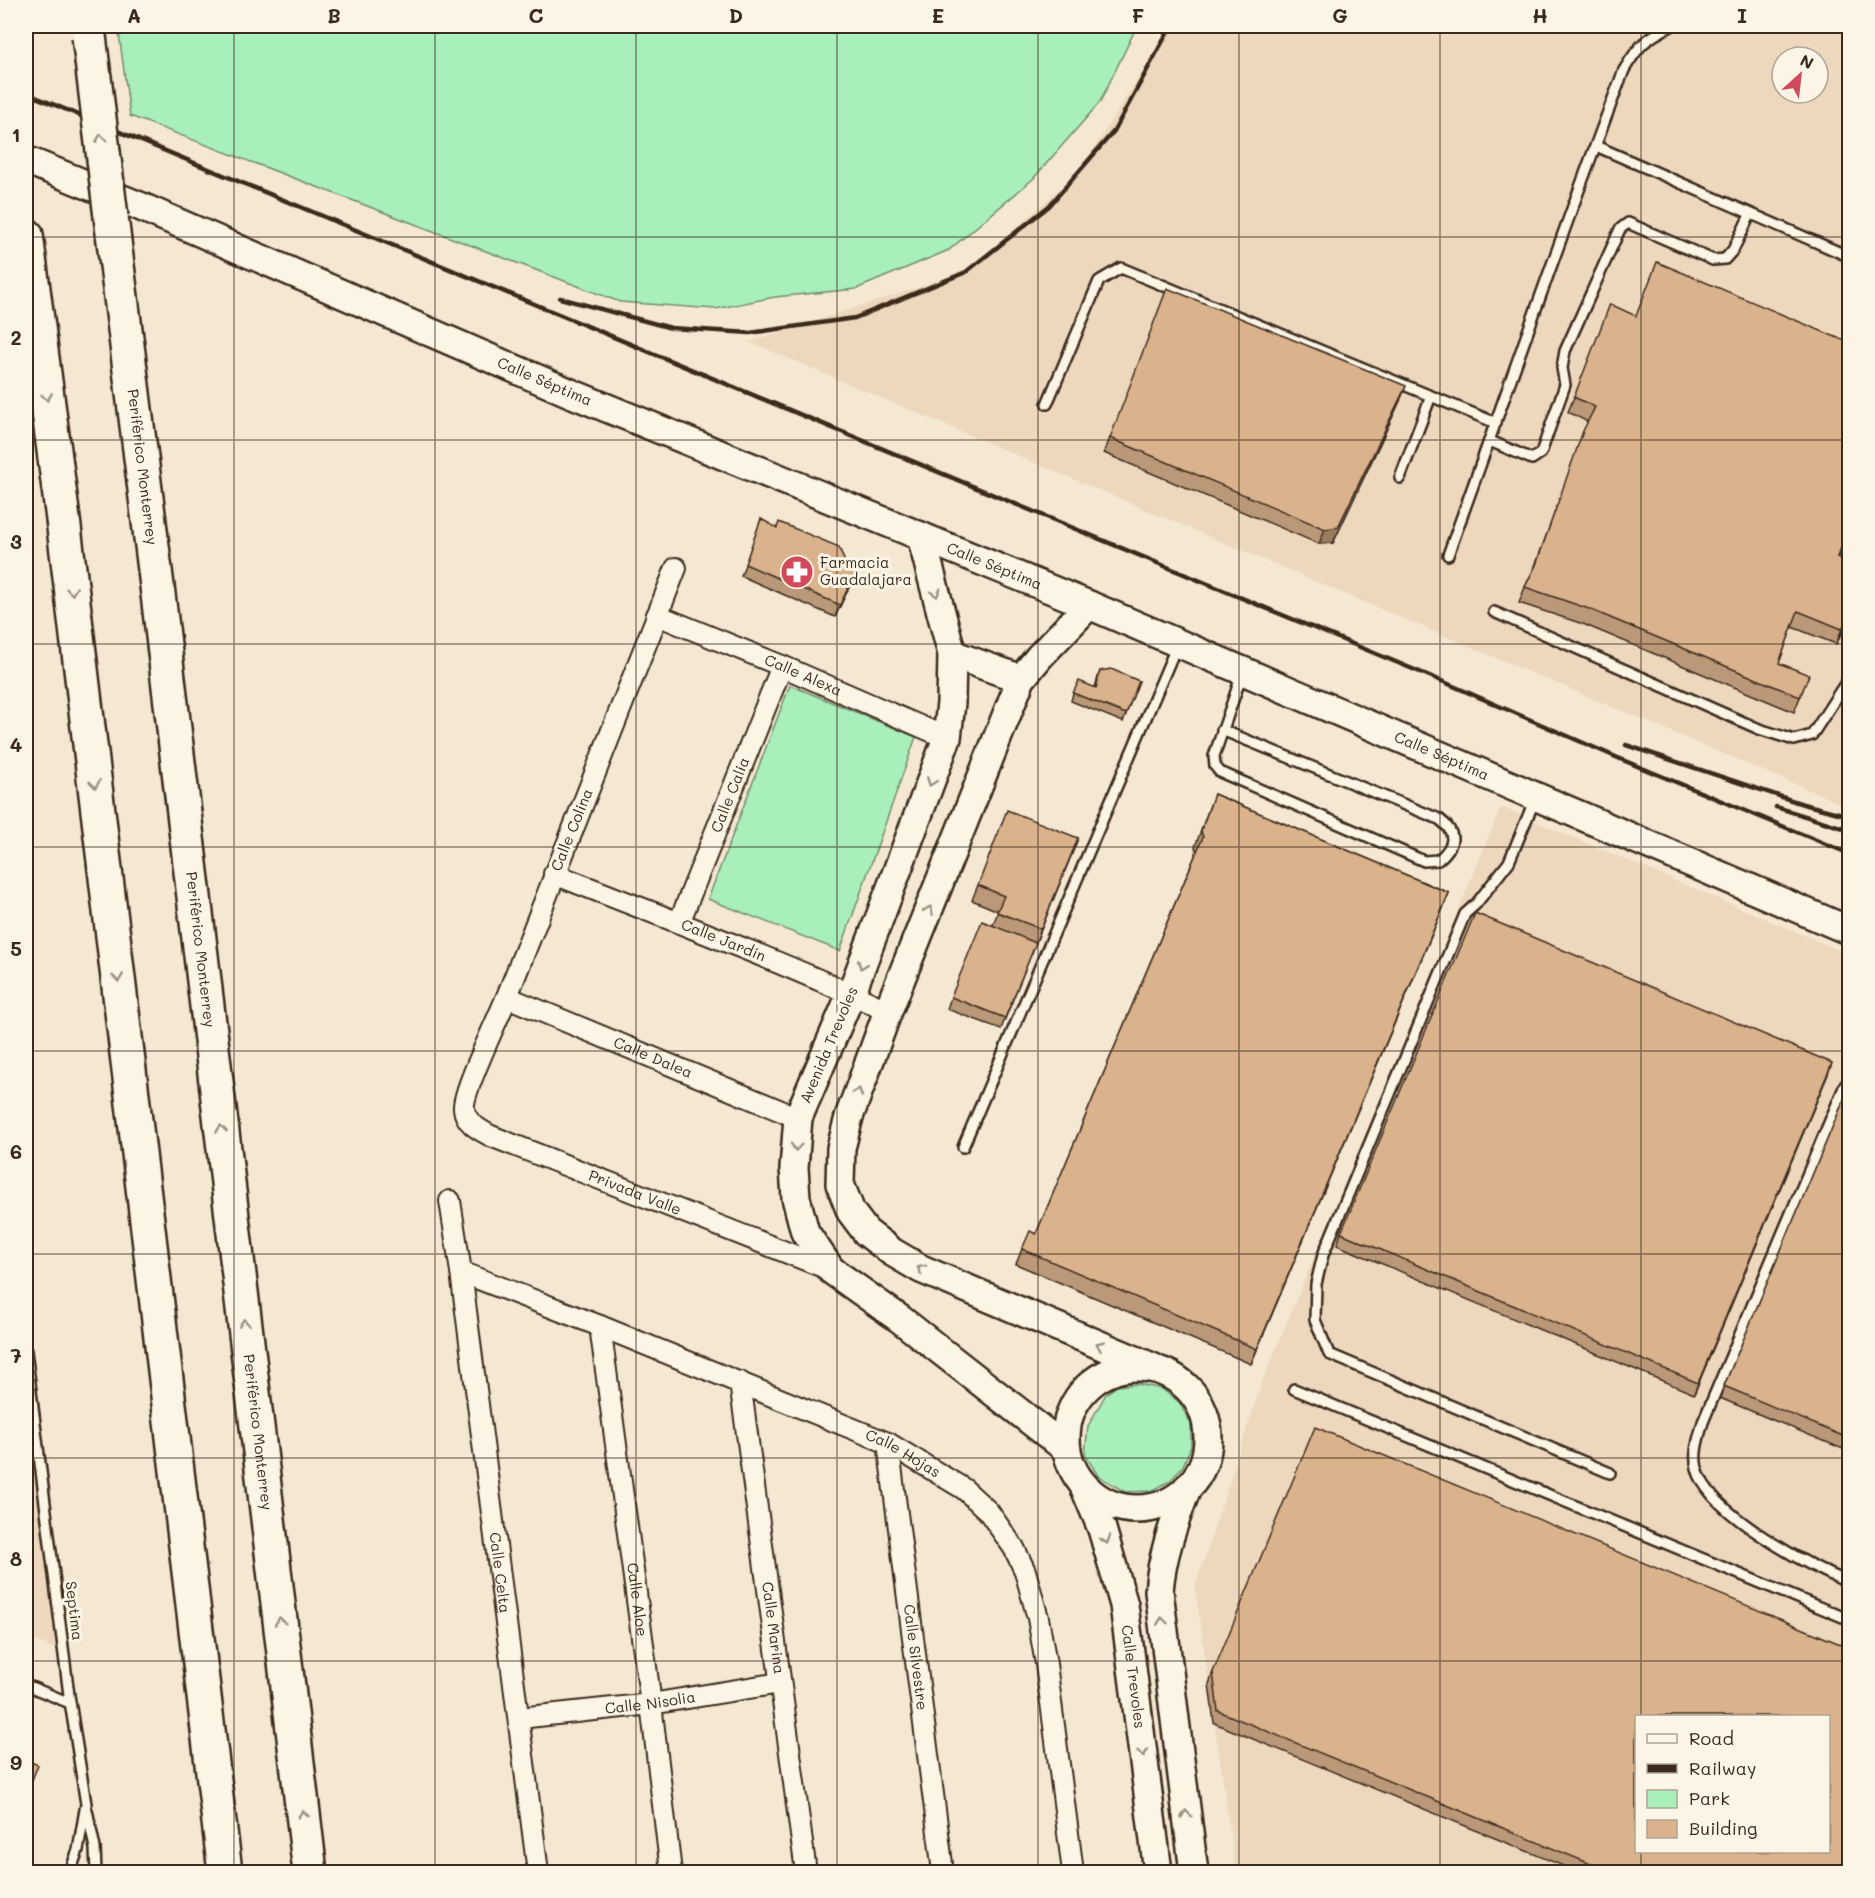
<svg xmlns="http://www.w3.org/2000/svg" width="1875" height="1898" viewBox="0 0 1875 1898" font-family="Mali,sans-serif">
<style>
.built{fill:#edd8bd;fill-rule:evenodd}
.green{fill:#a8efbc;stroke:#728c6d;stroke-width:1.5}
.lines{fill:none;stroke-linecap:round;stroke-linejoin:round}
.lane-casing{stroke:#3b2a1e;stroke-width:14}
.street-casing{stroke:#3b2a1e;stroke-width:24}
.secondary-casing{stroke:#3b2a1e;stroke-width:32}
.highway-casing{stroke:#3b2a1e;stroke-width:38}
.lane{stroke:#fcf5e5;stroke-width:9}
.street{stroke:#fcf5e5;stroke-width:20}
.secondary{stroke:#fcf5e5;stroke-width:27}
.highway{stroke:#fcf5e5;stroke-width:33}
.rail{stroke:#3b2a1e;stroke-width:4.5}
.highway-bridge-casing{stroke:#3b2a1e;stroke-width:38;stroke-linecap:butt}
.highway-bridge{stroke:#fcf5e5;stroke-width:33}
.wall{fill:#bb9978;stroke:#3b2a1e;stroke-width:1.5}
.shaded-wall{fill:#997d61;stroke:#3b2a1e;stroke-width:1.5}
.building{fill:#dab28b;stroke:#3b2a1e;stroke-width:1.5;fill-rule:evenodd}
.oneway{stroke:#9c9082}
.grid{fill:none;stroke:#3b2a1e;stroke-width:1.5;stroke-opacity:0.55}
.labels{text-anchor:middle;stroke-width:6;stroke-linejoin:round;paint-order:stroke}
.street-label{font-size:15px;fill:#3b2a1e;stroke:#fcf5e5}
.poi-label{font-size:15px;fill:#3b2a1e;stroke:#fcf5e5;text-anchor:start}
.neatline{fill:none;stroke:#3b2a1e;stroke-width:2}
.grid-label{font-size:20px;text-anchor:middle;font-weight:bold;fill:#3b2a1e}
</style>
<rect width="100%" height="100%" fill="#f5e8d3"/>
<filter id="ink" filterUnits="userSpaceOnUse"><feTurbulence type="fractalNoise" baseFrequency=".0167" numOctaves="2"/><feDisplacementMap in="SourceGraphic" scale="12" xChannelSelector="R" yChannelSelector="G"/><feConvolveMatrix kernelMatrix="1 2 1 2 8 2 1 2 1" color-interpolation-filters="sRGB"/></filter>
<g filter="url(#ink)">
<g class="built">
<path d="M1171,26H1849V807L749,342L966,272L1079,172ZM1782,57H1818V93H1782Z"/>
<path d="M1501,807L1849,954V1872H1236L1195,1587L1262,1382ZM1636,1716H1828V1852H1636Z"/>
<polygon points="26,1395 58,1650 26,1637"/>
</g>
<g class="green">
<polygon points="118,26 1137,26 1100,102 1033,179 949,250 856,289 775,297 715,309 620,302 130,116"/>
<polygon points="790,685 916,737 840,951 708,899"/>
<polygon points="1138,1384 1162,1389 1179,1402 1191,1424 1191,1446 1183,1466 1170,1481 1152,1491 1125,1492 1098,1476 1085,1454 1088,1426 1106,1394 1117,1386"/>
</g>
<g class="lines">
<g class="lane-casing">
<g id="lane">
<polyline points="1596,146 1850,257"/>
<polyline points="1047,404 1099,281 1121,268 1496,423"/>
<polyline points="1490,441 1532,459 1541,453 1565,385 1562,368 1565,351 1620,229 1628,223 1713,260 1725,259 1733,250 1750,215"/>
<polyline points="1400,478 1431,396"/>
<path d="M1448,555C1507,393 1562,230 1624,70C1639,45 1645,39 1671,26"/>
<polyline points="1494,612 1759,729 1794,740 1812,735 1850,676"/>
<path d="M1222,730L1439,819C1458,833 1455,846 1438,860L1424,861L1220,772L1215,766L1214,756L1242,674"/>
<polyline points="1535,799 1509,862 1476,904 1465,914 1323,1255 1316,1284 1315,1320 1329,1354 1610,1473"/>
<path d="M1845,1085L1703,1422C1699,1437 1693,1453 1697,1468C1707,1513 1809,1566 1850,1583"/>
<polyline points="963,1147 1177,645"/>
<polyline points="26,1351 69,1695 86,1804 78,1850 70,1872"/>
<polyline points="1294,1389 1850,1620"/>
<polyline points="26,1685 70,1703"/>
<polyline points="87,1810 95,1848 96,1872"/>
</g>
</g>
<g class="street-casing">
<g id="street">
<path id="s1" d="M676,568C620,710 564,852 508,994C500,1015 462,1092 464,1108C465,1123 480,1130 491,1136L831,1270"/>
<path id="s2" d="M657,615L782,666L947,738"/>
<path id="s3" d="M554,874C666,918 779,960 888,1011"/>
<path id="s4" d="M679,923L782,666"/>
<path id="s5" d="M507,997L798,1118"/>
<path id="s6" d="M450,1201L461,1272L538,1872"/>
<path id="s7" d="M461,1272L600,1326L888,1443L964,1489L988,1511L1014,1548L1025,1571L1038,1618L1046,1664L1073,1872"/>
<path id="s8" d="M600,1326L651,1704L671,1872"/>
<path id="s9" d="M740,1382L806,1872"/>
<path id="s10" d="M888,1443L943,1872"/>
<path id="s11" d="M519,1718L651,1704L780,1683"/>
</g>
</g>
<g class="secondary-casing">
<g id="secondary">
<path id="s12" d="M26,160L137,205L568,392L1089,605L1850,931"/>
<polyline points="921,536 952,654 951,703 947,738 851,994 798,1118 794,1168 796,1198 805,1232 831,1270 900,1319 1065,1448"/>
<polyline points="1089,605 1040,656 1021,679 888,1011 849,1117 841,1148 840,1184 851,1212 866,1232 892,1252 921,1269 1154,1368"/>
<polyline points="952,654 1021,679"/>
<circle cx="1137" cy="1438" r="71"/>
<path id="s13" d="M1084,1486L1102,1529L1124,1605L1158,1872"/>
<path d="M1187,1488C1174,1523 1162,1554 1159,1591L1194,1872"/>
</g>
</g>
<g class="highway-casing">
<g id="highway">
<path id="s14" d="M111,217L158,594L310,1872"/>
<polyline points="26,235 64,527 225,1872"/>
</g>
</g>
<use href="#lane" class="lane"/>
<use href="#street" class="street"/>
<use href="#secondary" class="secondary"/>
<use href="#highway" class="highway"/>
<g class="rail">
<polyline points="26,93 1444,682 1625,761 1850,854"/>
<polyline points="560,298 671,328 750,333 855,318 966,272 1049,206 1114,131 1171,26"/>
<polyline points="1626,745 1803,804 1850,816"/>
<polyline points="1776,807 1850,830"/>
</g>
<g class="highway-bridge-casing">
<polyline id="highway-bridge" points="89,36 111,217"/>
</g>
<use href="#highway-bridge" class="highway-bridge"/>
</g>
<g class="wall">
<polygon points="1636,316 1850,343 1850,532 1838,558 1846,595 1850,597 1850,618 1836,644 1792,627 1779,663 1803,690 1794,712 1583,624 1519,603 1525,587 1535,566 1588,422 1568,412 1574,397"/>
<polygon points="1400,401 1333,543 1319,544 1104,453 1110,438"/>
<polygon points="761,519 851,583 835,617 741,576"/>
<polygon points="1100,671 1139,681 1123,722 1071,701 1073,693 1095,687"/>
<polygon points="1214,794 1449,893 1443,908 1251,1364 1016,1264 1022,1249 1036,1234 1197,851 1195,847"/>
<polygon points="1078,838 1001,1029 947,1009 951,997 993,925 998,911 972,900 978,885"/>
<polygon points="1828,1074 1694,1394 1337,1245 1341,1233"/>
<polygon points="1850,1085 1850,1452 1720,1398"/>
<polygon points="1213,1672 1850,1872 1578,1872 1214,1723 1209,1684"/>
</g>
<g class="shaded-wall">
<polygon points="1406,386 1400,401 1333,543 1319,544 1325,529"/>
<polygon points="1850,529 1850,532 1831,573 1837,557"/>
<polygon points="856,571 851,583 835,617 840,605"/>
<polygon points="1850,614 1850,618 1836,644 1842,629"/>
<polygon points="1078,838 1072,854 1035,944 1041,929"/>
<polygon points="1449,893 1443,908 1251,1364 1257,1349"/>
<polygon points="1832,1063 1828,1074 1694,1394 1698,1383"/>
</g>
<g class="building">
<polygon points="1657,262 1850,343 1850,529 1837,557 1850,564 1850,585 1846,595 1850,597 1850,614 1842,629 1798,611 1779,663 1809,675 1800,697 1589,609 1525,587 1536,565 1583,431 1595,407 1574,397 1610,304 1636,316"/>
<polygon points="1167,288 1406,386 1338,527 1325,529 1110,438"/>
<polygon points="761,519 777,528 779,522 839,547 848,570 856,571 840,605 745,564"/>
<polygon points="1111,669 1139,681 1126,714 1073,693 1079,681 1096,688 1100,671"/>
<polygon points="1214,794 1449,893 1257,1349 1022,1249 1030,1231 1036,1234 1203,837 1201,831"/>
<polygon points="1007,810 1078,838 1041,929 997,912 1004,896 978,885"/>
<polygon points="1475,913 1832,1063 1698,1383 1341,1233"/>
<polygon points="982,921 1036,943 1005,1018 951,997"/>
<polygon points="1850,1085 1850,1439 1724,1386"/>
<path d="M1315,1427L1850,1648V1872H1610L1218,1711L1213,1672ZM1636,1716H1828V1851H1636Z"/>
<polygon points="26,1760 38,1765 26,1795"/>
</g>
<defs><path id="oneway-chevron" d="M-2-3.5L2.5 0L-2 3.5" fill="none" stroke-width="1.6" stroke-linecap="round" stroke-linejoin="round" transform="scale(1.5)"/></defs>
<g class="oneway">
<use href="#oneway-chevron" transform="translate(101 138) rotate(-97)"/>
<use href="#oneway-chevron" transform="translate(47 397) rotate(82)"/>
<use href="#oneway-chevron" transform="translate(72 591) rotate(83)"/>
<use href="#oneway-chevron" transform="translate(936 593) rotate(75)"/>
<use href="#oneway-chevron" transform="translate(931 782) rotate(111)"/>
<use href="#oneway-chevron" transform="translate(95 784) rotate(83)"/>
<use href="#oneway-chevron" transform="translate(929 910) rotate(-68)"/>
<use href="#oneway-chevron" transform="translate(862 965) rotate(111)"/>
<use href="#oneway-chevron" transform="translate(118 978) rotate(83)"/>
<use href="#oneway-chevron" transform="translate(858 1092) rotate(-70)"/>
<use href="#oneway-chevron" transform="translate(221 1129) rotate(-97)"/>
<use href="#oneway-chevron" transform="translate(796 1147) rotate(95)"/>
<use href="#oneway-chevron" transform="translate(921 1269) rotate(-153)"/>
<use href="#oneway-chevron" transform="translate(244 1323) rotate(-97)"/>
<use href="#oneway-chevron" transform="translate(1100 1345) rotate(-157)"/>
<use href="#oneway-chevron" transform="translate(1106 1540) rotate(73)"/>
<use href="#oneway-chevron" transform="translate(280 1621) rotate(-97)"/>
<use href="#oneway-chevron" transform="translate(1162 1621) rotate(-97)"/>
<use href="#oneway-chevron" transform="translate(1143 1753) rotate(83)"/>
<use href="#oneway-chevron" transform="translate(303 1814) rotate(-97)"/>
<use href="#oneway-chevron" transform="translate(1186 1814) rotate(-97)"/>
</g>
</g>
<path class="grid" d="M234,26V1872M435,26V1872M636,26V1872M837,26V1872M1038,26V1872M1239,26V1872M1440,26V1872M1641,26V1716M26,237H1850M26,440H1850M26,644H1850M26,847H1850M26,1051H1850M26,1254H1850M26,1458H1850M26,1661H1850M1641,1852V1872"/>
<defs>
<g id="pharmacy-disc" transform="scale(1.725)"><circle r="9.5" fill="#d1495b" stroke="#fcf5e5"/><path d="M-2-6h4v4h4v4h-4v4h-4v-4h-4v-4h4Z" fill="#fff"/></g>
</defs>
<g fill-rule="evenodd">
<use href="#pharmacy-disc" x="797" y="572"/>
</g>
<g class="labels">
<g class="street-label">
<text dy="5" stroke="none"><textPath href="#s12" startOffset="564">Calle Séptima</textPath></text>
<text dy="5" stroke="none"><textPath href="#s14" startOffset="252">Periférico Monterrey</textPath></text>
<text dy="5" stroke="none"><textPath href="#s12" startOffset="1050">Calle Séptima</textPath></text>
<text dy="5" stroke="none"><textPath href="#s2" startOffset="158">Calle Alexa</textPath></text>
<text dy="5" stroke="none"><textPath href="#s12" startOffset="1536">Calle Séptima</textPath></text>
<text dy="5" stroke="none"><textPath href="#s4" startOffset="138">Calle Calia</textPath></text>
<text transform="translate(572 830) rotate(-68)" y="5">Calle Colina</text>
<text dy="5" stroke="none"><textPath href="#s3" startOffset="182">Calle Jardín</textPath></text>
<text dy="5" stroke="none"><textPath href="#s14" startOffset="738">Periférico Monterrey</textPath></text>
<text transform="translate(829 1045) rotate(-67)" y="5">Avenida Trevoles</text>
<text dy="5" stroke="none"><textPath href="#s5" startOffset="158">Calle Dalea</textPath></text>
<text dy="5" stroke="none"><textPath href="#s1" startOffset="776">Privada Valle</textPath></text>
<text dy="5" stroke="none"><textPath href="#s14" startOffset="1224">Periférico Monterrey</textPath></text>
<text dy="5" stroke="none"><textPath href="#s7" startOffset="478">Calle Hojas</textPath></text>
<text dy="5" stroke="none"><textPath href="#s6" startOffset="375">Calle Celta</textPath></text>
<text dy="5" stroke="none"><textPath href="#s8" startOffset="276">Calle Aloe</textPath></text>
<text transform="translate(74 1611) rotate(83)" y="5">Septima</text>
<text dy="5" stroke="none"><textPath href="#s9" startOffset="248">Calle Marina</textPath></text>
<text dy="5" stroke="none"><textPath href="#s10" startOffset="216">Calle Silvestre</textPath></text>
<text dy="5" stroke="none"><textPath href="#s13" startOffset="198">Calle Trevoles</textPath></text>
<text dy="5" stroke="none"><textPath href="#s11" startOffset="132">Calle Nisolia</textPath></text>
</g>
<g class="poi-label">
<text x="820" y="568">Farmacia<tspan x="820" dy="17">Guadalajara</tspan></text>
</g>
</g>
<rect width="1875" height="1898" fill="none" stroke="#fcf5e5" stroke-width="66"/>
<rect x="1635" y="1715" width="195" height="138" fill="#fcf5e5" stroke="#afa495" stroke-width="1.5"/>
<rect x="1647" y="1734" width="30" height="9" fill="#fcf5e5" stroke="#afa495" stroke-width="1.5"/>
<text x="1689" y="1745" font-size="18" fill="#3b2a1e">Road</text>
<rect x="1647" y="1764" width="30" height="9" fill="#3b2a1e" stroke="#afa495" stroke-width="1.5"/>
<text x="1689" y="1775" font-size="18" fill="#3b2a1e">Railway</text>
<rect x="1647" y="1790" width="30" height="18" fill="#a8efbc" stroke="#afa495" stroke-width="1.5"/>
<text x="1689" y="1805" font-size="18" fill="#3b2a1e">Park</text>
<rect x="1647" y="1820" width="30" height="18" fill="#dab28b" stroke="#afa495" stroke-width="1.5"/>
<text x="1689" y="1835" font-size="18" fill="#3b2a1e">Building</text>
<g transform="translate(1800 75) rotate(27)"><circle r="28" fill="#fcf5e5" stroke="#afa495" stroke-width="1.5"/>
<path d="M0-4.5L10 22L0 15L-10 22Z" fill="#d1495b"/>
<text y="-9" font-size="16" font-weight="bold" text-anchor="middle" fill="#3b2a1e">N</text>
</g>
<rect x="33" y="33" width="1809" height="1832" class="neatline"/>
<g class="grid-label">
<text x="134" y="23">A</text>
<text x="334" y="23">B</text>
<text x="536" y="23">C</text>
<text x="736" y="23">D</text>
<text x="938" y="23">E</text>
<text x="1138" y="23">F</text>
<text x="1340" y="23">G</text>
<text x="1540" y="23">H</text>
<text x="1742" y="23">I</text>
<text x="16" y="142">1</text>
<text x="16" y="345">2</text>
<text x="16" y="549">3</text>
<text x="16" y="752">4</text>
<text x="16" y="956">5</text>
<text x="16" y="1159">6</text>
<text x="16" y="1363">7</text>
<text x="16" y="1566">8</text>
<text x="16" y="1770">9</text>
</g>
</svg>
